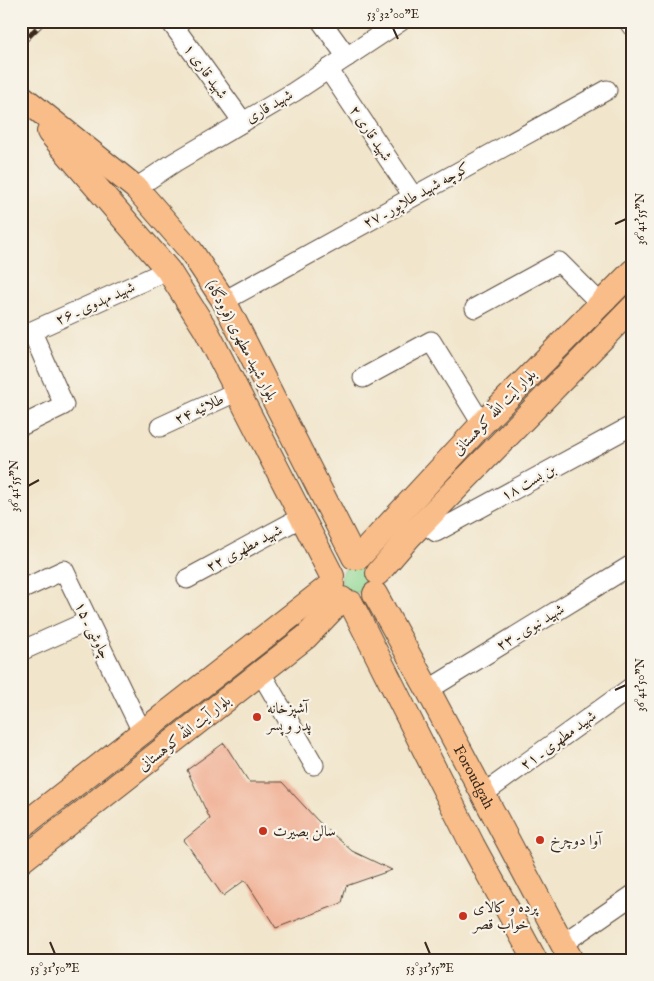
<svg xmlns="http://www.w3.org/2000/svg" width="654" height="981" viewBox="0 0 654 981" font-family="'IM FELL English',Amiri,serif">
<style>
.green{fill:#8dd792;stroke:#648058}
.building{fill:#f1b399}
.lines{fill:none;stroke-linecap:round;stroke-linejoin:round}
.minor-casing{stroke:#564638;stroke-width:21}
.major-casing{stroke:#564638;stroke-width:26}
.minor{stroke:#fff;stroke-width:19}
.major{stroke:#f9bd89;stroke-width:24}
.rail-casing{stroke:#3b2a1e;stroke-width:5.5}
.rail{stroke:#f7f3e8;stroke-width:4;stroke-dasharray:11;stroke-linecap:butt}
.ticks{fill:none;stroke:#3b2a1e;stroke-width:2}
.poi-dot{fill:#c8321e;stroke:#f7f3e8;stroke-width:2}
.labels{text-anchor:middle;stroke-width:4.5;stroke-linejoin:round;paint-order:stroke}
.street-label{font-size:15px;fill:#3b2a1e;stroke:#f7f3e8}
.poi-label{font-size:15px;fill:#3b2a1e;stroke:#f7f3e8;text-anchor:start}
.neatline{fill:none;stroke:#3b2a1e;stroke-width:2}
.ticks-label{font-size:12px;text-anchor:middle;fill:#3b2a1e}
</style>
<rect width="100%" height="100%" fill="#f7f3e8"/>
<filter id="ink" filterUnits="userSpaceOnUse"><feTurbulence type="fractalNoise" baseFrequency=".02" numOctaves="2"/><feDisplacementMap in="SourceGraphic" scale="10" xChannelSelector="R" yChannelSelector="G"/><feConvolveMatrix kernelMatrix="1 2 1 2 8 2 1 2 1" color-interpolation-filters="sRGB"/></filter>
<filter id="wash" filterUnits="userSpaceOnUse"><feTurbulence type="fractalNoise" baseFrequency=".0096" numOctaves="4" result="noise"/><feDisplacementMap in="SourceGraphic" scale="20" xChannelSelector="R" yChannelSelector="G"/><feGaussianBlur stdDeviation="1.12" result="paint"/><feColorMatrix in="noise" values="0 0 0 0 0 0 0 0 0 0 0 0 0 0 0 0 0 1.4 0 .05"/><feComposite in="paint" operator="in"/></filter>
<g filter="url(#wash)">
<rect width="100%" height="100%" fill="#f1e5cb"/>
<circle class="green" cx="355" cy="579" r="14"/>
<g id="blocks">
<polygon class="building" points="224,743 249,782 282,782 318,821 352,851 392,870 346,886 342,903 276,928 245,880 223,896 184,840 210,819 187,770"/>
</g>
</g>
<g filter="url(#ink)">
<use href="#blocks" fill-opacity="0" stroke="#564638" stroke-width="1"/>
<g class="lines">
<g class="minor-casing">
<g id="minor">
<polyline points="170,21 243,122"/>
<polyline points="321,21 347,57"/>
<polyline points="628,21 633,28"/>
<polyline points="328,69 413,196"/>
<polyline points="136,188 175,162 294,92 401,21"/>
<polyline points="224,301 607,90"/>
<polyline points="475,308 559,262 600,303"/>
<polyline points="21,336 168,270"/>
<polyline points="363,378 431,341 482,424"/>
<polyline points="21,426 64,405 32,332"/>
<polyline points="160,427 238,391"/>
<polyline points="424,523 436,532 633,425"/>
<polyline points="187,579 302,517"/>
<polyline points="21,590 64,570 142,732"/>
<polyline points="21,651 88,621"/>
<polyline points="261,673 314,765"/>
<polyline points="428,690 633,564"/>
<polyline points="483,794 633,686"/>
<polyline points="562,944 633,895"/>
</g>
</g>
<g class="major-casing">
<g id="major">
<polyline points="21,96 136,188 191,251 224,301 354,557"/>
<polyline points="49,132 168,270 206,330 332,576"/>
<polyline points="359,557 482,424 633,271"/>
<polyline points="378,573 409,537 633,307"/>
<path id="s1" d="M375,594L428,690L571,960"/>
<polyline points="351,603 473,846 535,960"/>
<polyline points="21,827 332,584"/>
<polyline points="21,861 306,637 342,599"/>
</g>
</g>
<use href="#minor" class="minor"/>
<use href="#major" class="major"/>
<g class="rail-casing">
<polyline id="rail" points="21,44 44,21"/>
</g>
<use href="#rail" class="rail"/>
</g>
</g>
<path class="ticks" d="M393,28L398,39M615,224L626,219M28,486L39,480M615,690L626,685M50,942L55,954M425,942L430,954"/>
<g class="poi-dot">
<circle cx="257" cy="717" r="5"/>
<circle cx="263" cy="831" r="5"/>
<circle cx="540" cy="840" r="5"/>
<circle cx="463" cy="916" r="5"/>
</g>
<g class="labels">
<g class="street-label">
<text transform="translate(206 71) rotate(54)" y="5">شهید قاری ۱</text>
<text transform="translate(269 106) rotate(-30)" y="5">شهید قاری</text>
<text transform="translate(371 133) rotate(56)" y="5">شهید قاری ۲</text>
<text transform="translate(416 195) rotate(-29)" y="5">کوچه شهید طلاپور ـ ۲۷</text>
<text transform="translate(95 303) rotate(-24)" y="5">شهید مهدوی ـ ۲۶</text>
<text transform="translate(242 340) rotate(62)" y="5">بلوار شهید مطهری (فرودگاه)</text>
<text transform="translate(199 409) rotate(-25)" y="5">طلائیه ۲۴</text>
<text transform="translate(494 412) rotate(-46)" y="5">بلوار آیت الله کوهستانی</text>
<text transform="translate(528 482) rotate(-29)" y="5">بن بست ۱۸</text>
<text transform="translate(244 548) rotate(-28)" y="5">شهید مطهری ۲۲</text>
<text transform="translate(530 627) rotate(-31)" y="5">شهید نبوی ـ ۲۳</text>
<text transform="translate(93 630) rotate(64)" y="5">چاوشی ـ ۱۵</text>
<text transform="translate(184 733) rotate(-38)" y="5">بلوار آیت الله کوهستانی</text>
<text transform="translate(558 740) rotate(-36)" y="5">شهید مطهری ـ ۲۱</text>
<text dy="5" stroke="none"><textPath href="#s1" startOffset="208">Foroudgah</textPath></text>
</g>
<g class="poi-label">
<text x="267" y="713">آشپزخانه<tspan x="267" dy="17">پدر و پسر</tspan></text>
<text x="273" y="836">سالن بصیرت</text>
<text x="550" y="845">آوا دوچرخ</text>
<text x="473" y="912">پرده و کالای<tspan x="473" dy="17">خواب قصر</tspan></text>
</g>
</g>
<rect width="654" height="981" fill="none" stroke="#f7f3e8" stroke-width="55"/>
<rect x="28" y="28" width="598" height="926" class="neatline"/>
<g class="ticks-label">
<text x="393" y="18">53°32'00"E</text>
<text transform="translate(640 219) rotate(-90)" y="4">36°41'55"N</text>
<text transform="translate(14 486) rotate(-90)" y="4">36°41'55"N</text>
<text transform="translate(640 685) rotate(-90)" y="4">36°41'50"N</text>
<text x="55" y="972">53°31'50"E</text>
<text x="430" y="972">53°31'55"E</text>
</g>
</svg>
